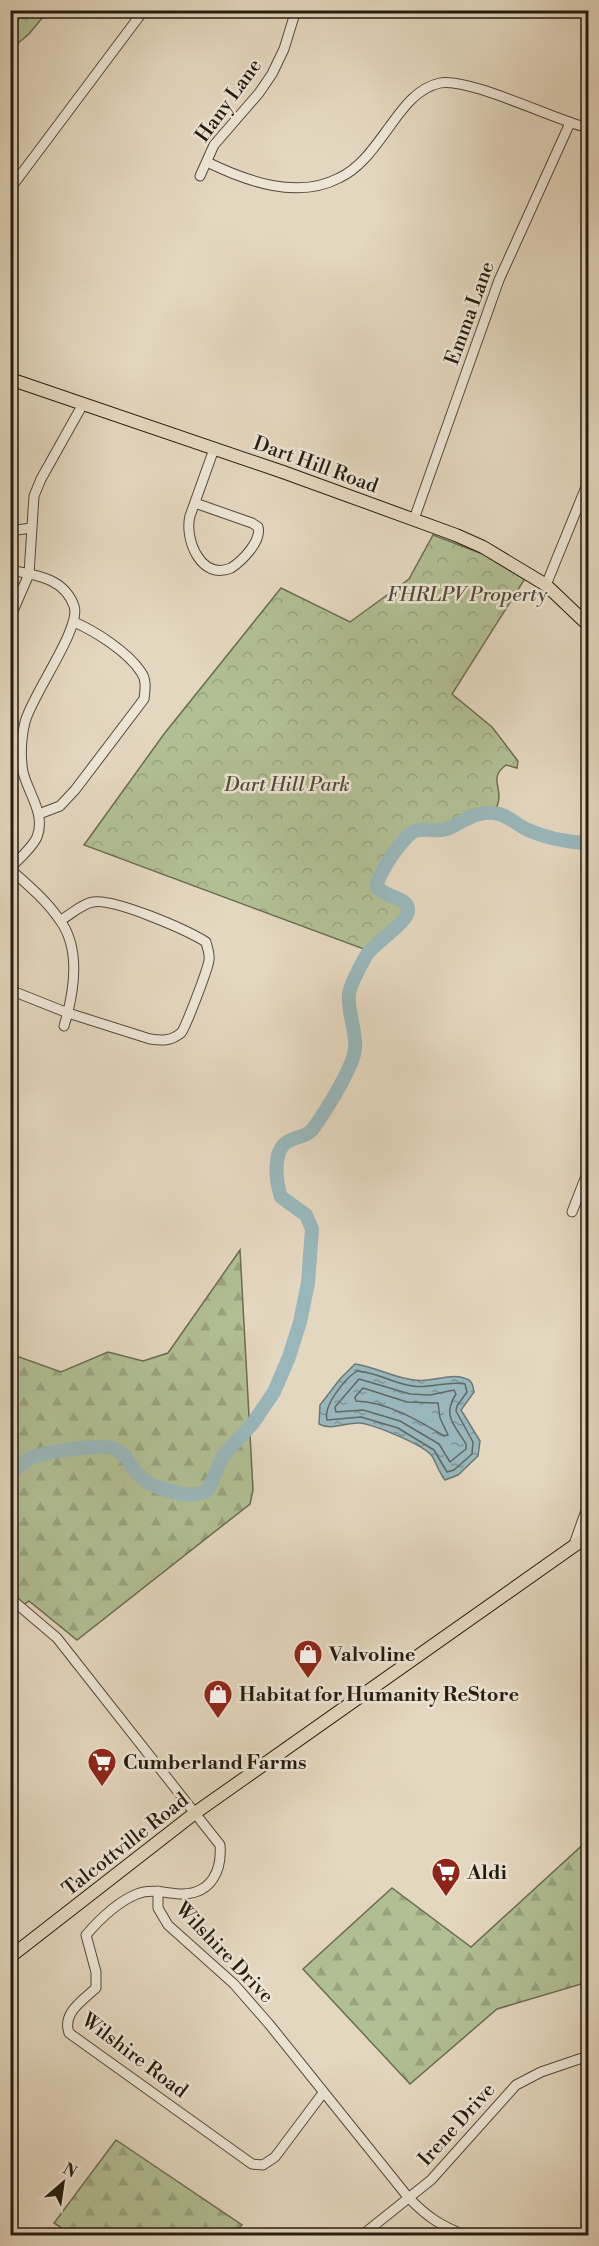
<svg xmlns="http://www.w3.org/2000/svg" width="599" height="2246" viewBox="0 0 599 2246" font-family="'Libre Bodoni',serif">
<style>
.forest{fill:url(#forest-firs);stroke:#6b6d52;stroke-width:1.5}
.park{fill:url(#park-crowns);stroke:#6b6d52;stroke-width:1.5}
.water{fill:url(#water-ripples);stroke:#6b7976;stroke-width:1.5}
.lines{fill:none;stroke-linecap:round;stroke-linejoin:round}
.shore{stroke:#5f6965;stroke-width:1.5}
.river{stroke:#99b7bb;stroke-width:14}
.minor-casing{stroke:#554a3b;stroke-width:11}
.major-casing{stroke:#251b0f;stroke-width:14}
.minor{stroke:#ede5d5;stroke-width:9}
.major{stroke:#e4d7bf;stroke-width:12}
.labels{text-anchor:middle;stroke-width:5;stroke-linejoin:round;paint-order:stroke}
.street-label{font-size:20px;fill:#251b0f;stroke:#ede5d5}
.park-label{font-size:20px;font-style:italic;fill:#4f4c37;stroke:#ede5d5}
.poi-label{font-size:20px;font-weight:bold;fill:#251b0f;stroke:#ede5d5;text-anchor:start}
</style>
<defs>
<pattern id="forest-firs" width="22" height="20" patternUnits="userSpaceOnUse" patternTransform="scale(1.5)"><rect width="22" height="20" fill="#b1bf94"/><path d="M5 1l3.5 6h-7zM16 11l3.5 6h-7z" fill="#98a47e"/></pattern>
<pattern id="park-crowns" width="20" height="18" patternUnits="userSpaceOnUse" patternTransform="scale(1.5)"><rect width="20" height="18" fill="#b1bf94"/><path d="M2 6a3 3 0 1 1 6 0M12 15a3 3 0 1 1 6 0" fill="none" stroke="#98a47e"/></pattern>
<pattern id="water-ripples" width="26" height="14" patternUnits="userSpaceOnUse" patternTransform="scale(1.5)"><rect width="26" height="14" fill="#99b7bb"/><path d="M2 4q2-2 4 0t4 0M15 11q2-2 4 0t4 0" fill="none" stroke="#7d9496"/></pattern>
</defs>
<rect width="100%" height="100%" fill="#e4d7bf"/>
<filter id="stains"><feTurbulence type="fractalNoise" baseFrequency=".00333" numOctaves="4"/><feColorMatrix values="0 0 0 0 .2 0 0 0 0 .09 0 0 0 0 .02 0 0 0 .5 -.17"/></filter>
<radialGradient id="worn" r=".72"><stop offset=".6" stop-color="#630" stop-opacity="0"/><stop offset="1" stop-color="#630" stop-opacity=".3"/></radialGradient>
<g class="forest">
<polygon points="240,1250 253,1490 250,1504 77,1640 29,1601 11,1614 11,1354 61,1372 108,1352 143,1361 168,1353"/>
<polygon points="588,1840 588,1982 497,2009 410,2084 303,1969 392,1888 471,1947"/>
<polygon points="116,2140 242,2225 233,2235 74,2236 54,2223"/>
</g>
<g class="park">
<polygon points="11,10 48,11 29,34 11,49"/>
<path d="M433,535L488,556L526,577L452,694L492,727L518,761L517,768L506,765C488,778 503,788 498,803C497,807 495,810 494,813L473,815L441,831H415L401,844L376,884C381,902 407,893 408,913L401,923L369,951L84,845L164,734L281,588L350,622L409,579Z"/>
</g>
<path class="water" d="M355,1364C376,1367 394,1378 414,1380C431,1383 448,1373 464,1378C472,1380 473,1385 474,1392L461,1410L480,1441L478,1456L458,1475L445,1480C439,1473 437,1464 432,1456C424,1445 375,1425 360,1423C347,1422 331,1431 319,1424L320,1405L340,1379Z"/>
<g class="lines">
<g class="shore">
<path d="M357,1371C377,1372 394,1384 413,1386C431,1389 448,1380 465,1384L467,1392L457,1406L456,1411L473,1442L472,1454L454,1470L447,1472L434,1450L398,1428L361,1417L327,1420C323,1405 345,1379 357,1371Z"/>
<path d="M359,1379L410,1394L430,1395L454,1390L456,1394C442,1416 454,1424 466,1444V1449L450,1462L439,1444L400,1421L363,1410L336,1412L335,1407Z"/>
<path d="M363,1388L407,1402L438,1403L440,1418L448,1435L444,1436C418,1420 387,1402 356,1401L355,1397Z"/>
</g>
<path class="river" d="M10,1473C18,1468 24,1461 33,1457C46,1452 103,1443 115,1449C127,1454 130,1466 139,1475C152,1489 192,1501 208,1490L223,1456L253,1423L274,1392L289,1357L300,1322L308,1283L312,1229L306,1215L281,1197C276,1182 271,1147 291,1140C299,1136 305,1137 312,1130C324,1114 353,1068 355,1049C357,1031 347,1012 349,994C351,982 360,967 366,956C373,943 410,922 408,909C407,896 383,898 377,886C377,875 404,835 415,831C425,827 436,833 447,829C463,822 475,811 494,813C506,814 516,824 526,829C547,839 566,842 588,843"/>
<g class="minor-casing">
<g id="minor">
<path d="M207,162C246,181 297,200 339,178C361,168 376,145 390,126C403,108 417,88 440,83C468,77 555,120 588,128"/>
<polyline points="200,176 214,145 259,93 272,74 284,49 296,10"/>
<polyline points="10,189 144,10"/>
<path d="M195,503L252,523L258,527C262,541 242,561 231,568C201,581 184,539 190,516L214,449"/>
<polyline points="414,519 499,280 570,123"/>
<polyline points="10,531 31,528"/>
<path d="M10,570C36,575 64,578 74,606C82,627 32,695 25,722C21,739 20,755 23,772C28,793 46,814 37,837C32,848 19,859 10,868"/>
<polyline points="546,585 588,482"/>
<polyline points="10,618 29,574 34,496 41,479 83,404"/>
<path d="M39,814L60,806L75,790L144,699C145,690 147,680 141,672C128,652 95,631 74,622"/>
<path d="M10,869C27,884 46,900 59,919C82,949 74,993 64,1026"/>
<path d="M10,990L68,1013L150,1039C162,1041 171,1041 181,1033C185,1029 208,969 209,960C210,954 207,947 206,942C187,930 114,898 93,902C83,903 70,915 61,920"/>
<polyline points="572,1212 588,1171"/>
<polyline points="573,1547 588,1505"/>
<path d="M10,1598L57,1638L220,1845C222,1870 212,1893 183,1894C168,1894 152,1888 137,1894C117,1902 99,1920 86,1935L96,1972V1988C82,2001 62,2013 69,2033L252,2164L263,2165L275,2157L323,2093"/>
<path d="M158,1891V1908L168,1925L234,1984L269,2024L408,2197C427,2217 441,2226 467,2236"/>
<polyline points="361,2236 431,2180 516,2085 541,2072 588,2056"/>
</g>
</g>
<g class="major-casing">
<g id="major">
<polyline points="10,379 283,472 456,535 483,547 546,585 588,625"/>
<polyline points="10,1957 195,1813 588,1536"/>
</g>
</g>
<use href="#minor" class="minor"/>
<use href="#major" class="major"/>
</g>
<defs>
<g id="shop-pin" transform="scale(1.5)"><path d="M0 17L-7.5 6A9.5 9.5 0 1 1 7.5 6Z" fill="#8f2418" stroke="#ede5d5"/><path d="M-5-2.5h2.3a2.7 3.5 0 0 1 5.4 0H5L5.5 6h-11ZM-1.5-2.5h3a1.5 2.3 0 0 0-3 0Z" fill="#fff"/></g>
<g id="supermarket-pin" transform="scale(1.5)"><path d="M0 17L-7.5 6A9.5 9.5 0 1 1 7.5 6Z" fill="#8f2418" stroke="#ede5d5"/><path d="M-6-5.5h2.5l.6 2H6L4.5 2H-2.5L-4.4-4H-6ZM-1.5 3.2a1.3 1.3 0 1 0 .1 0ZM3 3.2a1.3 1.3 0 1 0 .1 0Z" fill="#fff"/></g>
</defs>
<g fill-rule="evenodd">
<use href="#shop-pin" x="308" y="1654"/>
<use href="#shop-pin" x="218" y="1694"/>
<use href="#supermarket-pin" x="102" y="1762"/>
<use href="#supermarket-pin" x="446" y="1872"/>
</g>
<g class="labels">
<g class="street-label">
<text transform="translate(228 100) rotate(-54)" y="7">Hany Lane</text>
<text transform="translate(469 313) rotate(-70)" y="7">Emma Lane</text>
<text transform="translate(316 464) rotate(20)" y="7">Dart Hill Road</text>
<text transform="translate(125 1844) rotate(-38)" y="7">Talcottville Road</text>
<text transform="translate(225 1952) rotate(46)" y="7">Wilshire Drive</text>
<text transform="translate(135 2055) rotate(37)" y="7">Wilshire Road</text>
<text transform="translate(456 2124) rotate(-48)" y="7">Irene Drive</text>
</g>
<g class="park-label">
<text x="467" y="601">FHRLPV Property</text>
<text x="287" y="791">Dart Hill Park</text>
</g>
<g class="poi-label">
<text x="329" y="1661">Valvoline</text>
<text x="239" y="1701">Habitat for Humanity ReStore</text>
<text x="123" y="1769">Cumberland Farms</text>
<text x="467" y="1879">Aldi</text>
</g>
</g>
<rect width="599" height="2246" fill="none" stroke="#e4d7bf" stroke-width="36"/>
<rect x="12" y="12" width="575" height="2222" fill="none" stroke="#251b0f" stroke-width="3"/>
<rect x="18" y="18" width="563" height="2210" fill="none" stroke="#251b0f" stroke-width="1.5"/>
<g transform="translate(63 2183) rotate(29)" stroke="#ede5d5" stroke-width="4.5" paint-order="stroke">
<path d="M0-4.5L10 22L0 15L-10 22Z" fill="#251b0f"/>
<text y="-9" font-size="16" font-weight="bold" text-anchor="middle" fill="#251b0f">N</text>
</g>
<rect width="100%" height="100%" filter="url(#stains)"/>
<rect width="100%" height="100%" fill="url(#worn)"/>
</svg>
